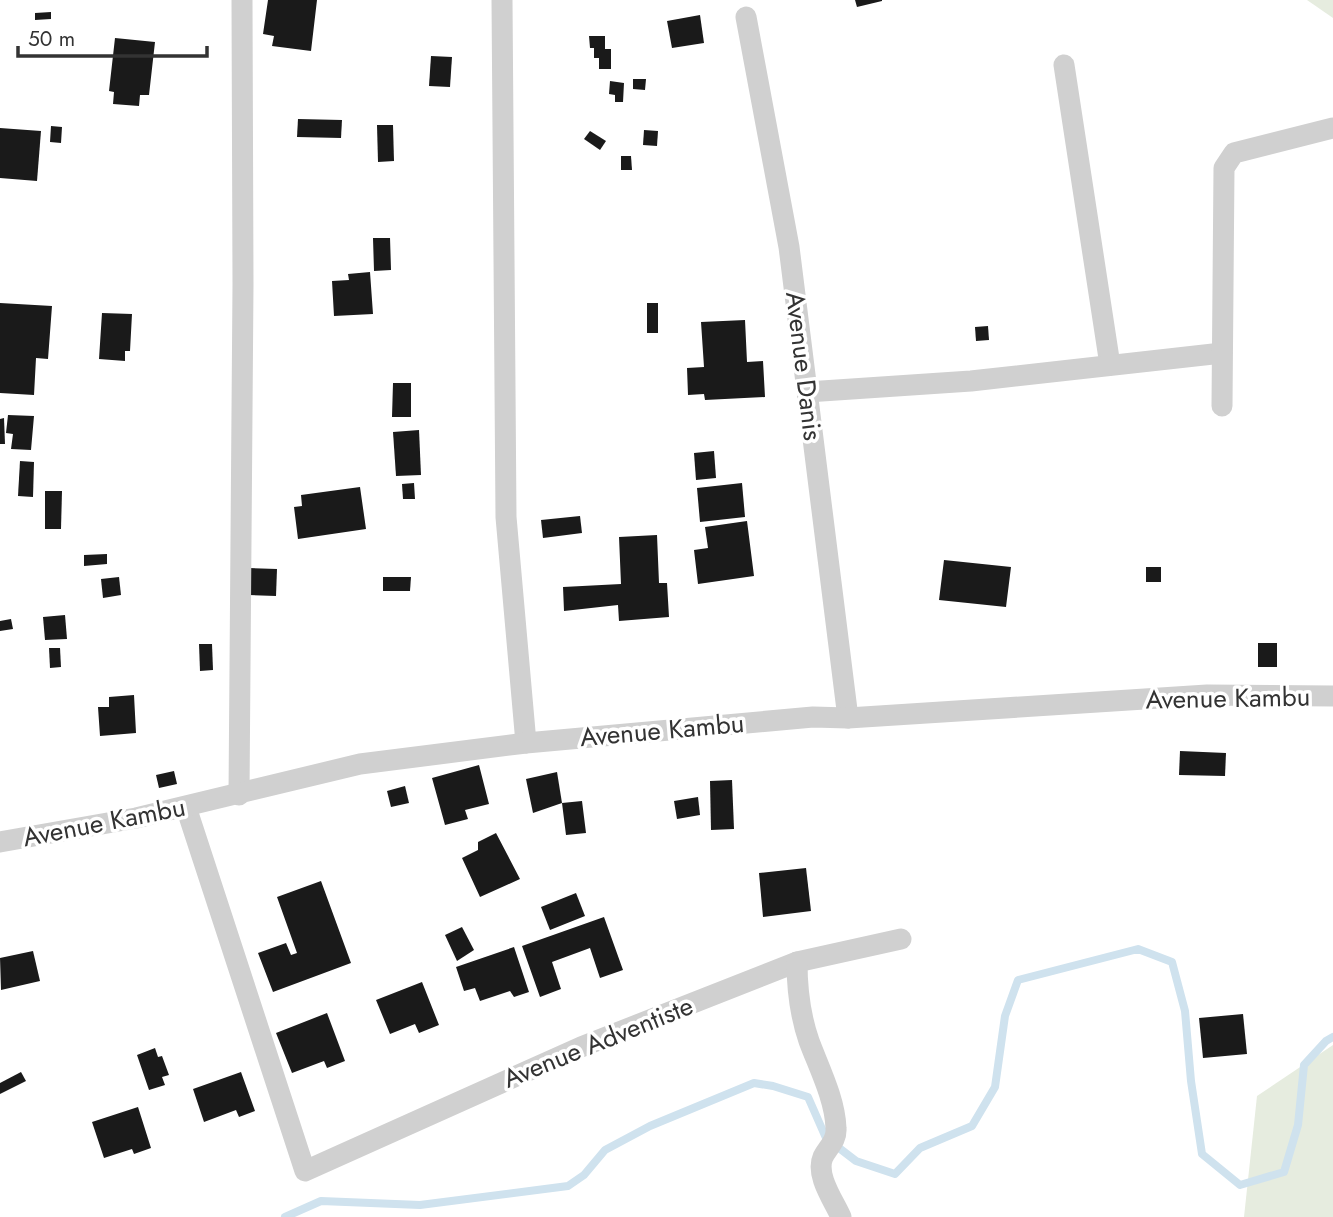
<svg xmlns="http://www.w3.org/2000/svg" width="1333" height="1217" viewBox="0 0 1333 1217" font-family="Jost,sans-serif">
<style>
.green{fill:#e6ecdf}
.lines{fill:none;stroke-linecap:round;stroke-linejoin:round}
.stream{stroke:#cfe2ee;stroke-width:8}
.building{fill:#1a1a1a}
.street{stroke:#d0d0d0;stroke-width:21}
.labels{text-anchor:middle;stroke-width:7;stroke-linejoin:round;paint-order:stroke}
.street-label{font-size:26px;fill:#333;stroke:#fff}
</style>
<rect width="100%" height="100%" fill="#fff"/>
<g class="green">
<polygon points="1307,0 1333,0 1333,18"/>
<polygon points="1333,1045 1333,1217 1244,1217 1257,1096"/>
</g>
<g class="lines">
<polyline class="stream" points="285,1217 321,1201 420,1205 568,1186 584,1175 605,1150 650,1126 754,1083 773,1086 808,1097 826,1138 856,1161 895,1174 920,1148 972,1126 995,1087 1005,1016 1018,980 1138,949 1172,962 1185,1011 1191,1081 1202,1154 1240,1185 1284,1172 1298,1125 1304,1065 1326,1041 1333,1037"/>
</g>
<g class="building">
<polygon points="268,0 317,0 311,51 272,46 274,36 263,34"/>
<polygon points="855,0 882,0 882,1 857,7"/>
<polygon points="51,12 51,19 35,20 35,13"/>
<polygon points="700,15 704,43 672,48 667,21"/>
<polygon points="589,36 605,36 605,49 611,49 611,69 599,69 599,58 594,58 594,48 590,48"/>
<polygon points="115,38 155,42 149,95 140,95 139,106 113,104 114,92 109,91"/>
<polygon points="431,56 452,57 450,87 429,86"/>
<polygon points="633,79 646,79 645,90 633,89"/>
<polygon points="610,81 624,83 623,102 615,102 615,95 609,94"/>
<polygon points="298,119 342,120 341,138 297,137"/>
<polygon points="377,125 393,125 394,161 378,162"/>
<polygon points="51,126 62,127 61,143 50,142"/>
<polygon points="0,128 41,131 37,181 0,178"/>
<polygon points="644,130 658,131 657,146 643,145"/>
<polygon points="590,131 606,141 600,150 584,139"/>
<polygon points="621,156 631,156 632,170 621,170"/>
<polygon points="373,238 390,238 391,270 374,271"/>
<polygon points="370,272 373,314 334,316 332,281 349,280 348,274"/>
<polygon points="0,303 52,306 48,359 36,358 34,395 0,393"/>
<rect x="647" y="303" width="11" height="30"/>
<polygon points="102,313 132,314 130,351 125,351 125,361 99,359"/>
<polygon points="745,320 747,362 763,361 765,397 705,400 704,394 688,395 687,368 704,367 701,322"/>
<polygon points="988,326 989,340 976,341 975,327"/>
<polygon points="393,383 411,383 411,417 392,417"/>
<polygon points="8,415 34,416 31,450 11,449 13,434 6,433"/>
<polygon points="4,418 5,444 0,444 0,419"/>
<polygon points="419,430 421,475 396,476 393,432"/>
<polygon points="714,451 716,478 696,480 694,453"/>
<polygon points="20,461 34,462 33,497 18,496"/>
<polygon points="414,483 415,499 403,499 402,484"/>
<polygon points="742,483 745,517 700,522 697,488"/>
<polygon points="360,487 366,529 298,539 294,507 302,506 301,495"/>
<polygon points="45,491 62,491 61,529 45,529"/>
<polygon points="580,516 582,533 543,538 541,520"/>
<polygon points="747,521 754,576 698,584 694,550 708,548 705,527"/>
<polygon points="657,535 659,583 667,583 669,617 619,621 618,605 564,611 563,587 621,584 619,537"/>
<polygon points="107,554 107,564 84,566 84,555"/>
<polygon points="944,560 1011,567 1006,607 939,600"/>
<rect x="1146" y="567" width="15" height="15"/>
<polygon points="249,568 277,569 276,596 249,595"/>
<polygon points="119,577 121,595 103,598 101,579"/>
<polygon points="383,577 411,577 410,591 383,591"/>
<polygon points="65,615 67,639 45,640 43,617"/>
<polygon points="11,619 13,629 0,631 0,621"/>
<rect x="1258" y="643" width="19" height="24"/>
<polygon points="199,644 212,644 213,670 200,671"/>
<polygon points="49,648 60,648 61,667 50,668"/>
<polygon points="134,695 136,733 100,736 98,707 109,707 109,697"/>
<polygon points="1180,751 1226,753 1225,776 1179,775"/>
<polygon points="479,765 489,804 465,810 468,819 445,825 432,778"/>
<polygon points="174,771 177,784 159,788 156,775"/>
<polygon points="557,772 562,803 533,813 526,779"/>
<polygon points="732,780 734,829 711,830 710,781"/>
<polygon points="405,786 409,803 391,807 387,791"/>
<polygon points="698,797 700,815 677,819 674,801"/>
<polygon points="582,801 586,833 566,835 562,803"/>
<polygon points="496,833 520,879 480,897 462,858 478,850 478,842"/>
<polygon points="806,868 811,911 763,917 759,873"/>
<polygon points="321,881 351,963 273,992 258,953 286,943 291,955 297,953 277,897"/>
<polygon points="576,893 585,916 550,930 541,907"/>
<polygon points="604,917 623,970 600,978 590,948 552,962 561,989 540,997 522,946"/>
<polygon points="462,927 474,950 457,961 445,935"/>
<polygon points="514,947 529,992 514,997 510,991 480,1001 475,988 464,991 456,967"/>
<polygon points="33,951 40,981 1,990 0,958"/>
<polygon points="422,982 439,1025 419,1033 415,1024 390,1034 376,1000"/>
<polygon points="327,1013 345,1061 327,1068 324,1061 292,1073 276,1033"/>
<polygon points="1243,1014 1247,1054 1203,1058 1199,1018"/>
<polygon points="155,1048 158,1057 162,1056 169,1075 162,1077 165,1085 149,1090 137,1055"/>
<polygon points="21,1072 26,1081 0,1094 0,1083"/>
<polygon points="241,1072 255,1111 239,1117 236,1110 204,1122 193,1089"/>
<polygon points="138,1107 151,1148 134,1154 132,1149 104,1158 92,1122"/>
</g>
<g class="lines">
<g class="street">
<polyline points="502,0 506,517 526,743"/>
<polyline points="746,17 789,247 848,718"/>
<polyline points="1064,65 1110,365"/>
<polyline points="807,392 971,381 1222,353"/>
<polyline points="1222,406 1224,168 1234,153 1333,128"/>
<polyline points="239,795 243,284 242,0"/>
<polyline points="186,807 305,1171 581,1047 797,962 901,939"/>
<polyline points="0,842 136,818 360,764 526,743 813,717 848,718 1207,695 1333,696"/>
<path d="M797,962C797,989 800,1015 809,1041C819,1068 835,1099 836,1128C837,1141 828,1147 823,1157C815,1175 834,1201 841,1217"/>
</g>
</g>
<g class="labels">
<g class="street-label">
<text transform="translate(804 366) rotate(83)" y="9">Avenue Danis</text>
<text transform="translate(1228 698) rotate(-1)" y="9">Avenue Kambu</text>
<text transform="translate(662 730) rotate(-5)" y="9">Avenue Kambu</text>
<text transform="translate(104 822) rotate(-11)" y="9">Avenue Kambu</text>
<text transform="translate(598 1042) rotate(-22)" y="9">Avenue Adventiste</text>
</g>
</g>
<path d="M18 46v10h189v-10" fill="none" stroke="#333333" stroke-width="3.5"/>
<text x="28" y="46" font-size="21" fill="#333333" stroke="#ffffff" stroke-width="5" paint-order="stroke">50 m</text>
</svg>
